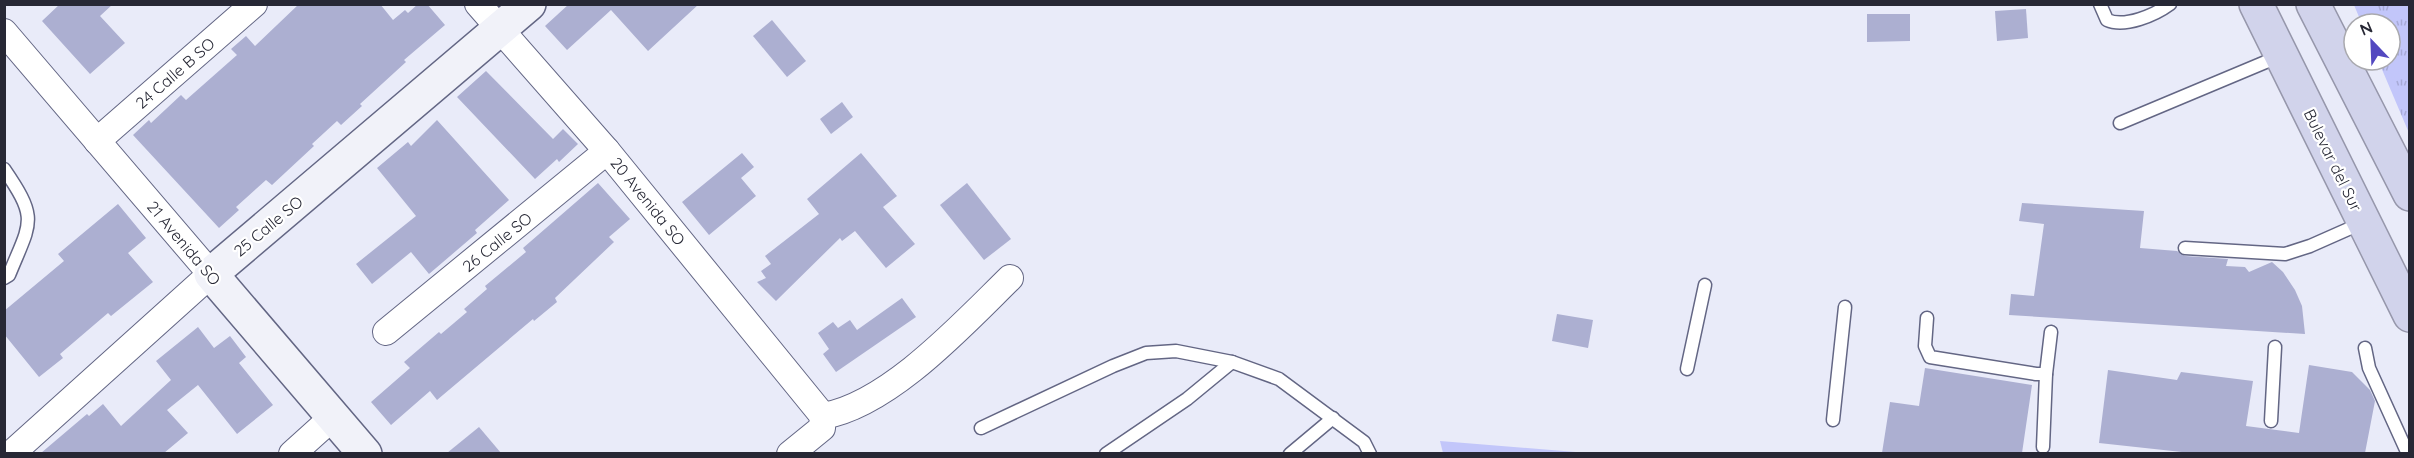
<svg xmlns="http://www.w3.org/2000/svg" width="2414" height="458" viewBox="0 0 2414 458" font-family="Quicksand,sans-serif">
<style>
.grass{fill:url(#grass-tufts)}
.green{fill:#c2c6fa}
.building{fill:#acafd1}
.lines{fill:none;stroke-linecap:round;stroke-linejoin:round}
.lane-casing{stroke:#636684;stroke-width:15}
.street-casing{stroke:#636684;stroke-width:28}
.secondary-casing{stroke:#636684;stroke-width:36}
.highway-casing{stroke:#9697ab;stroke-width:36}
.lane{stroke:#fff;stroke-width:12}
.street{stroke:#fff;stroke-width:26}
.secondary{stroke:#f1f2f9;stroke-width:33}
.highway{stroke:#d1d3eb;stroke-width:33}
.labels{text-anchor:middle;stroke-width:4.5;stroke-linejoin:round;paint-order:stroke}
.street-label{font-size:16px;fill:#272835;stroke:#fff}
</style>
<defs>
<pattern id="grass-tufts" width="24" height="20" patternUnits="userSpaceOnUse" patternTransform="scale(1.5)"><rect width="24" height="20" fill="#c2c6fa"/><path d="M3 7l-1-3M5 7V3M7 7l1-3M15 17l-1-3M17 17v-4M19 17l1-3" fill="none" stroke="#a7aad7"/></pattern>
</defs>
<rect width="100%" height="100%" fill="#e9ebf9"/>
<polygon class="grass" points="2354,5 2409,5 2409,133 2378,60 2390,60 2390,24 2362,24"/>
<polygon class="green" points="1440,441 1588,453 1443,453"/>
<g class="building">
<polygon points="60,4 113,4 100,16 125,43 90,74 42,21"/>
<polygon points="299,4 380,4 393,20 405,10 408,13 418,4 427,4 445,25 404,60 406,62 360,104 362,106 341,125 337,121 312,144 314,146 272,185 266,180 236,207 239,210 219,228 133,135 149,120 151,123 181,95 186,100 237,55 231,49 246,36 255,46"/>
<polygon points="569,4 699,4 648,51 611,10 567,50 545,26"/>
<polygon points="2026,9 2028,38 1997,41 1995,11"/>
<polygon points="1867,14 1910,14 1910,41 1867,42"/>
<polygon points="772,20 806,61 787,77 753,36"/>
<polygon points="486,71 553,139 563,129 578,144 559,162 557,159 535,179 457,97"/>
<polygon points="842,102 853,117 831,134 820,119"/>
<polygon points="437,120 509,200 475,230 477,233 429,274 411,252 372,284 356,264 416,216 377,168 408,142 411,146"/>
<polygon points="742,153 754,167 741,178 756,196 709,235 682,202"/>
<polygon points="861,153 897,196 883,207 915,244 886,268 855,231 842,241 840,238 776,301 757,282 766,278 761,271 771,264 765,256 819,214 807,199"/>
<polygon points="598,183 630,219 609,237 614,242 555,298 557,302 534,321 533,319 437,400 430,391 391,425 371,402 410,368 404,362 439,332 441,334 467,312 464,309 487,289 485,286 526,252 523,248"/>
<polygon points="967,183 1011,239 984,260 940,205"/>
<polygon points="2022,203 2144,211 2140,248 2177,251 2185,256 2228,259 2226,266 2245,267 2249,272 2272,262 2283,272 2295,290 2302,306 2305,334 2009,315 2011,294 2034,296 2044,224 2019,221"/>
<polygon points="118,204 146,238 128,253 153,282 111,316 108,313 60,354 63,358 39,377 4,334 4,311 64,261 58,254"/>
<polygon points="902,298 916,317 836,372 823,354 829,349 818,333 833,322 838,328 850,320 857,330"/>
<polygon points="1557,314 1593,320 1588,348 1552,341"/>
<polygon points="198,327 214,348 230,336 246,357 239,363 273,405 237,434 198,385 167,410 188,433 164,453 41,453 87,414 89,416 103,404 121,426 171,380 156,361"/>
<polygon points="2309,365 2352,372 2370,390 2375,401 2365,453 2191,453 2099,443 2108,370 2177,380 2181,372 2253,381 2246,426 2299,433"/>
<polygon points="1925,368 2032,385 2022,453 1882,453 1890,402 1919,406"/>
<polygon points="479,427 501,453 447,453"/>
</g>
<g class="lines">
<g class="lane-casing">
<g id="lane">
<path d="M2100,4L2107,20C2125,28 2155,15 2170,4"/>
<polyline points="2120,123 2280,56"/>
<path d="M4,169C39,220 31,221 9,275L4,278"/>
<polyline points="2185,248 2285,254 2310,246 2362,223"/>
<polyline points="1927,318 1925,346 1930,357 2036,374 2046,374 2051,332"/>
<polyline points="2365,348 2369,368 2408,454"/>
<polyline points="1687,369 1705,285"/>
<polyline points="1833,420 1845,307"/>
<polyline points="2271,421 2275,347"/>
<polyline points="981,428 1113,366 1146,353 1176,351 1232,362 1279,379 1364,442 1370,454"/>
<polyline points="2043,447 2046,374"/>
<polyline points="1106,454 1187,399 1232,362"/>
<polyline points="1290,454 1333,418"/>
</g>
</g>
<g class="street-casing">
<g id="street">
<polyline points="478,4 607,151 823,416 822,428 790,454"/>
<polyline points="4,32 211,274 11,454"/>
<polyline points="97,141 254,4"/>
<polyline points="386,332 607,151"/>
<path d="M823,416C889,405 963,324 1010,278"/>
<polyline points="292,454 333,417"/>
</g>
</g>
<g class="secondary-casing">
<polyline id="secondary" points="365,454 211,274 529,4"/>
</g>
<g class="highway-casing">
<g id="highway">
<polyline points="2256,4 2410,315"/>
<polyline points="2313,4 2410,194"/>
</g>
</g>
<use href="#lane" class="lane"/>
<use href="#street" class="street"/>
<use href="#secondary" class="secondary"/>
<use href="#highway" class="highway"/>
</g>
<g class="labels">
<g class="street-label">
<text transform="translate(175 73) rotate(-41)" y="6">24 Calle B SO</text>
<text transform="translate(2333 160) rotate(64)" y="6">Bulevar del Sur</text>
<text transform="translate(648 201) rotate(51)" y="6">20 Avenida SO</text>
<text transform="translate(268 226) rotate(-40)" y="6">25 Calle SO</text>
<text transform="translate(497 242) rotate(-39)" y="6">26 Calle SO</text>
<text transform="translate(184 243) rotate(50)" y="6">21 Avenida SO</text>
</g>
</g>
<rect width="2414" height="458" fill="none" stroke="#272835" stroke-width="12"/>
<g transform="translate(2372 42) rotate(337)"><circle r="28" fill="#ffffff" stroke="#a9a9ae" stroke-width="1.5"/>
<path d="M0-4.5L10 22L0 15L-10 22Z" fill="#5348c0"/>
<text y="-9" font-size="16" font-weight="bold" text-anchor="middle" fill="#272835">N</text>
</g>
</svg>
